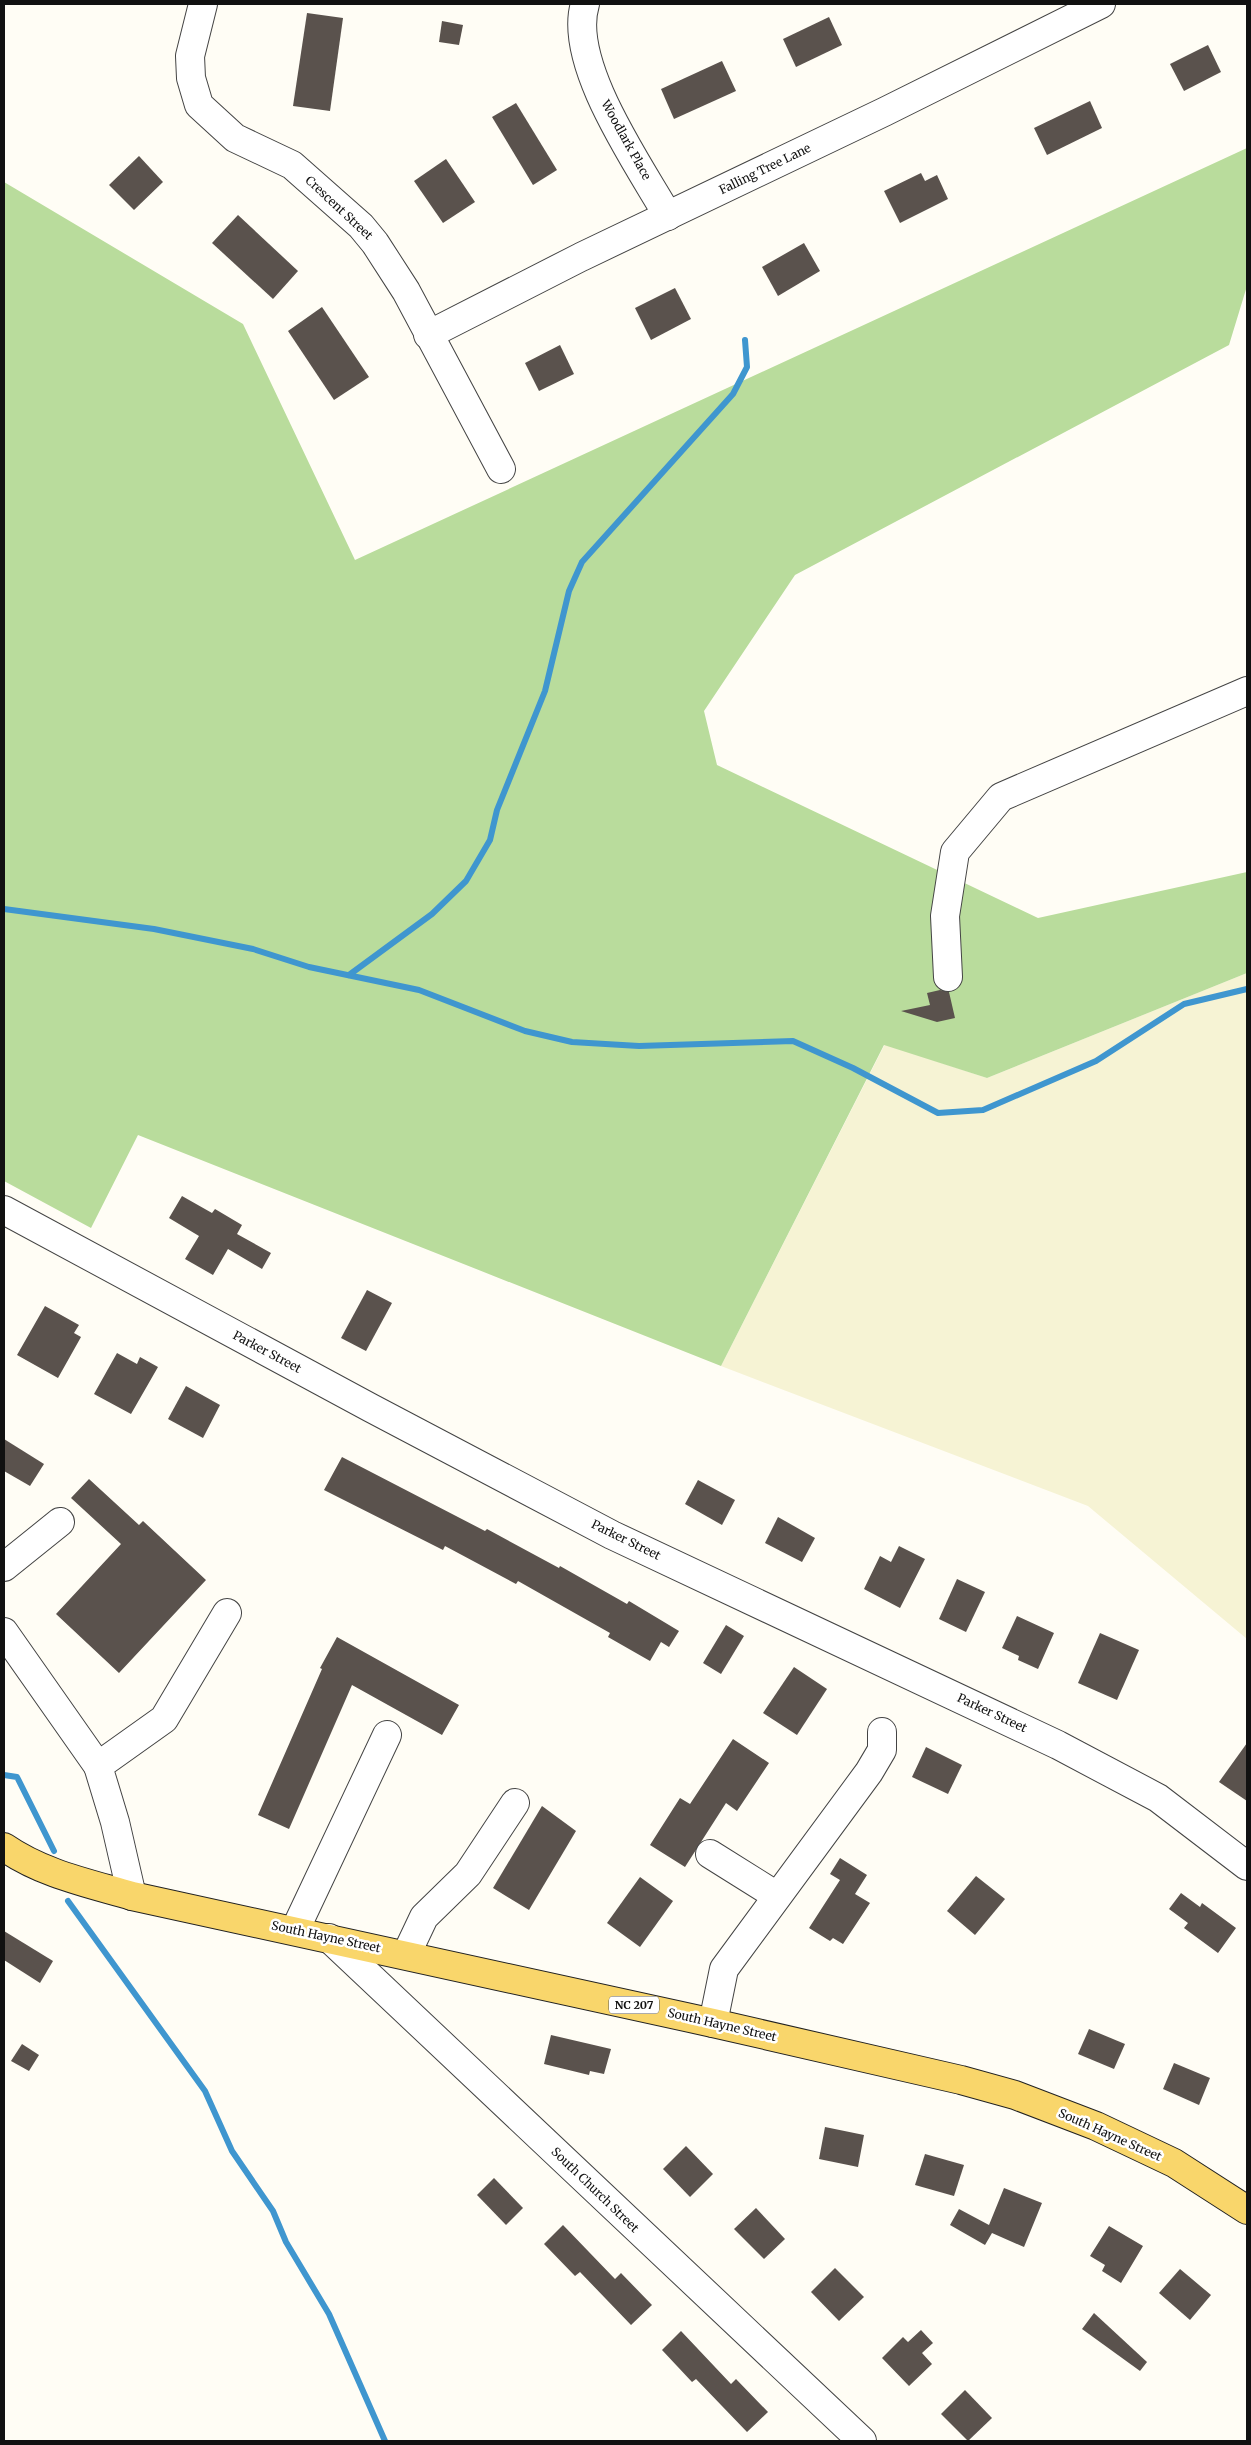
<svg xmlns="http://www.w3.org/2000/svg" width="1251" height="2445" viewBox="0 0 1251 2445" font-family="Merriweather,serif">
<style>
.farmland{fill:#f6f3d4}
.forest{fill:#b9dc9c}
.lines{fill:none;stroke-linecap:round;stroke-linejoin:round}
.stream{stroke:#3f96cf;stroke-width:6}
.building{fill:#5a524d}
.minor-casing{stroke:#444;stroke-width:30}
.major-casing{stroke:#222;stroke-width:30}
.minor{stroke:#fff;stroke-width:28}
.major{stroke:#f9d66b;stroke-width:28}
.labels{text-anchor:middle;stroke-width:5;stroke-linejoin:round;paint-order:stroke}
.shield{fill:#fff;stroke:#585858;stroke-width:1}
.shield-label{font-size:11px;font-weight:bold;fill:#111}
.street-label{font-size:12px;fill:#111;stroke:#fff}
</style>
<rect width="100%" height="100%" fill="#fffdf5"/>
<polygon class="farmland" points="1247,973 1247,1639 1088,1506 721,1366 885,1044 987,1078"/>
<polygon class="forest" points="1247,148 1247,286 1229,345 795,575 704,711 717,765 1038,918 1247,872 1247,973 987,1078 884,1045 721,1366 138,1135 91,1228 4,1181 4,182 243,324 355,560"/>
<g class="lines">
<g class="stream">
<polyline points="4,909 154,929 253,949 309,967 419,990 525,1031 572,1042 639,1046 793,1041 853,1068 938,1113 983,1110 1096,1061 1184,1004 1247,989"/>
<polyline points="349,975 432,914 466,881 490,840 497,810 545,691 569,591 582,562 733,394 747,367 745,340"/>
<polyline points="4,1775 17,1777 54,1851"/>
<polyline points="68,1901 205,2091 232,2151 273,2211 286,2242 329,2314 385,2441"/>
</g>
</g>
<g class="building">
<polygon points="307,13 343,18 330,111 293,106"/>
<polygon points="829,17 842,45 796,67 783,39"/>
<polygon points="442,21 463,25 459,45 439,42"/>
<polygon points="1208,45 1221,72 1184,91 1170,64"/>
<polygon points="722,61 736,91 674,119 661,89"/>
<polygon points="1090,101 1102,128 1047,155 1034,128"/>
<polygon points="516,103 557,170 533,185 492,117"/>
<polygon points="139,156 163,182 134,210 109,185"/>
<polygon points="446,159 475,202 443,223 414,181"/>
<polygon points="921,173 925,181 937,175 948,199 900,223 884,191"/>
<polygon points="238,215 298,271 273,299 212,243"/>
<polygon points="804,243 820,271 778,296 762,267"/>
<polygon points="675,288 691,319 651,340 635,308"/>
<polygon points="322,307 369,377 334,400 288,331"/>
<polygon points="560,345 574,374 539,391 525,363"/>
<polygon points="940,990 949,992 955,1018 937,1022 901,1011 930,1005 927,993"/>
<polygon points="182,1196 212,1213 215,1209 242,1225 237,1234 271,1253 262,1269 228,1249 213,1275 185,1259 199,1236 169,1218"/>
<polygon points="367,1290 392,1303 366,1351 341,1338"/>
<polygon points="45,1306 79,1325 74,1333 81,1337 58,1378 17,1355"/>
<polygon points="117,1353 137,1364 140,1357 158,1367 131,1414 94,1394"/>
<polygon points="186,1386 220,1405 203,1438 168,1419"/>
<polygon points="4,1439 44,1464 30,1486 4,1471"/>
<polygon points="342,1457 485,1531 487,1529 559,1568 560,1566 627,1604 629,1601 679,1631 669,1647 661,1642 650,1661 608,1637 610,1633 518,1581 516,1584 445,1546 443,1550 324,1490"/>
<polygon points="89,1479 139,1525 143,1521 206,1580 119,1673 56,1614 121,1544 71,1498"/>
<polygon points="698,1480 735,1500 722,1525 685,1504"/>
<polygon points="778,1517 815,1538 802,1562 765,1543"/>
<polygon points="899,1546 925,1559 900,1608 864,1589 880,1556 891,1562"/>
<polygon points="957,1579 985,1592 966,1632 939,1619"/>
<polygon points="1017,1616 1054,1633 1038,1669 1018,1660 1019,1656 1002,1648"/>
<polygon points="726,1625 744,1636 721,1674 703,1663"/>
<polygon points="1100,1633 1139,1650 1117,1700 1078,1683"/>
<polygon points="337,1637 459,1705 442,1735 352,1685 289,1829 258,1815 322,1669 320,1668"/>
<polygon points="794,1667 827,1689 797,1735 763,1713"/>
<polygon points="733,1739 769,1763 737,1811 726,1803 685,1867 650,1845 680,1798 690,1804"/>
<polygon points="1247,1743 1247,1801 1219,1782"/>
<polygon points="926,1747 962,1765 948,1794 912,1777"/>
<polygon points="542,1806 576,1831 529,1910 493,1888"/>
<polygon points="840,1858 867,1875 855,1894 870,1903 843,1944 833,1938 830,1941 809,1928 840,1880 830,1874"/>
<polygon points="976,1876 1005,1899 975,1935 947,1911"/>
<polygon points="640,1877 673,1901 640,1947 607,1923"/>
<polygon points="1181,1893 1200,1907 1202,1903 1236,1928 1218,1953 1184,1928 1188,1923 1169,1909"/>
<polygon points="4,1931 53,1961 40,1983 4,1960"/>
<polygon points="1089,2029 1125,2044 1114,2069 1078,2054"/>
<polygon points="551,2035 611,2049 604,2074 590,2071 589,2075 544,2064"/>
<polygon points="22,2044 39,2055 29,2071 11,2061"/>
<polygon points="1174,2063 1210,2078 1199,2105 1163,2089"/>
<polygon points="825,2127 864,2135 858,2167 819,2159"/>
<polygon points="686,2146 713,2174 690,2197 663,2169"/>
<polygon points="925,2154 964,2165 954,2196 915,2185"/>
<polygon points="494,2178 523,2208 506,2225 477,2195"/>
<polygon points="1004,2188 1042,2203 1024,2247 992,2233 985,2245 950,2225 959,2209 989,2225"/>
<polygon points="756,2208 785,2239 764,2259 734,2229"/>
<polygon points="563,2225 615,2279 621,2273 652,2305 631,2325 580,2272 575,2276 544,2244"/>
<polygon points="1109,2226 1143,2246 1121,2283 1102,2271 1105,2265 1090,2256"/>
<polygon points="835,2268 864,2297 839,2321 811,2292"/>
<polygon points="1180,2269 1211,2295 1190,2320 1159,2293"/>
<polygon points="1094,2313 1147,2362 1140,2371 1082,2329"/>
<polygon points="921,2330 933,2343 922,2353 932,2364 909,2386 882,2358 903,2337 908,2342"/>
<polygon points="681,2331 731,2384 736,2379 768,2412 747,2432 696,2379 692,2382 662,2350"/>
<polygon points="965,2390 992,2418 968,2441 941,2414"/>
</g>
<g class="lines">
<g class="minor-casing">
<g id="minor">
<polyline points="203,4 190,56 191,78 199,105 235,138 292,165 361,226 375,243 406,291 501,469"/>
<path d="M585,4C567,63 639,165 668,216"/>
<polyline points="428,335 581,257 884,112 1101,4"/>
<polyline points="948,977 945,916 955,852 1001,797 1247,691"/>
<polyline points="4,1210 371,1408 612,1535 1058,1745 1158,1798 1247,1866"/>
<polyline points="4,1567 60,1522"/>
<polyline points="4,1632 98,1766"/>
<polyline points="710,1854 777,1896"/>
<polyline points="132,1896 115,1822 98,1766 164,1719 227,1613"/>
<polyline points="295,1930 387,1735"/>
<polyline points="329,1938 862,2441"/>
<polyline points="406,1955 424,1917 468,1874 515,1803"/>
<polyline points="713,2023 724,1969 869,1772 882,1750 882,1732"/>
</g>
</g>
<g class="major-casing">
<path id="major" d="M4,1847C43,1874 88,1883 132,1896L713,2023L961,2080L1015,2095L1096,2126L1174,2163L1247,2210"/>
</g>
<use href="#minor" class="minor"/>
<use href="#major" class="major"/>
</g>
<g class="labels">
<rect class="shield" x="609" y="1996.5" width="50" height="17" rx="4"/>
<g class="shield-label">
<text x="634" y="2009">NC 207</text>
</g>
<g class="street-label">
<text transform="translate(626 140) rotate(61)" y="4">Woodlark Place</text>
<text transform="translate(765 169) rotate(-26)" y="4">Falling Tree Lane</text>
<text transform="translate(339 208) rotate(43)" y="4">Crescent Street</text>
<text transform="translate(267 1352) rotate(28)" y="4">Parker Street</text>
<text transform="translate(626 1540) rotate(26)" y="4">Parker Street</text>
<text transform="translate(992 1713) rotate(25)" y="4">Parker Street</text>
<text transform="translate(326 1937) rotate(12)" y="4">South Hayne Street</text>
<text transform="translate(722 2025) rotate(13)" y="4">South Hayne Street</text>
<text transform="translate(1110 2135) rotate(24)" y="4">South Hayne Street</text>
<text transform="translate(595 2190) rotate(44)" y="4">South Church Street</text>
</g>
</g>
<rect width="1251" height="2445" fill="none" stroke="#111111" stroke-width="10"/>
</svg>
